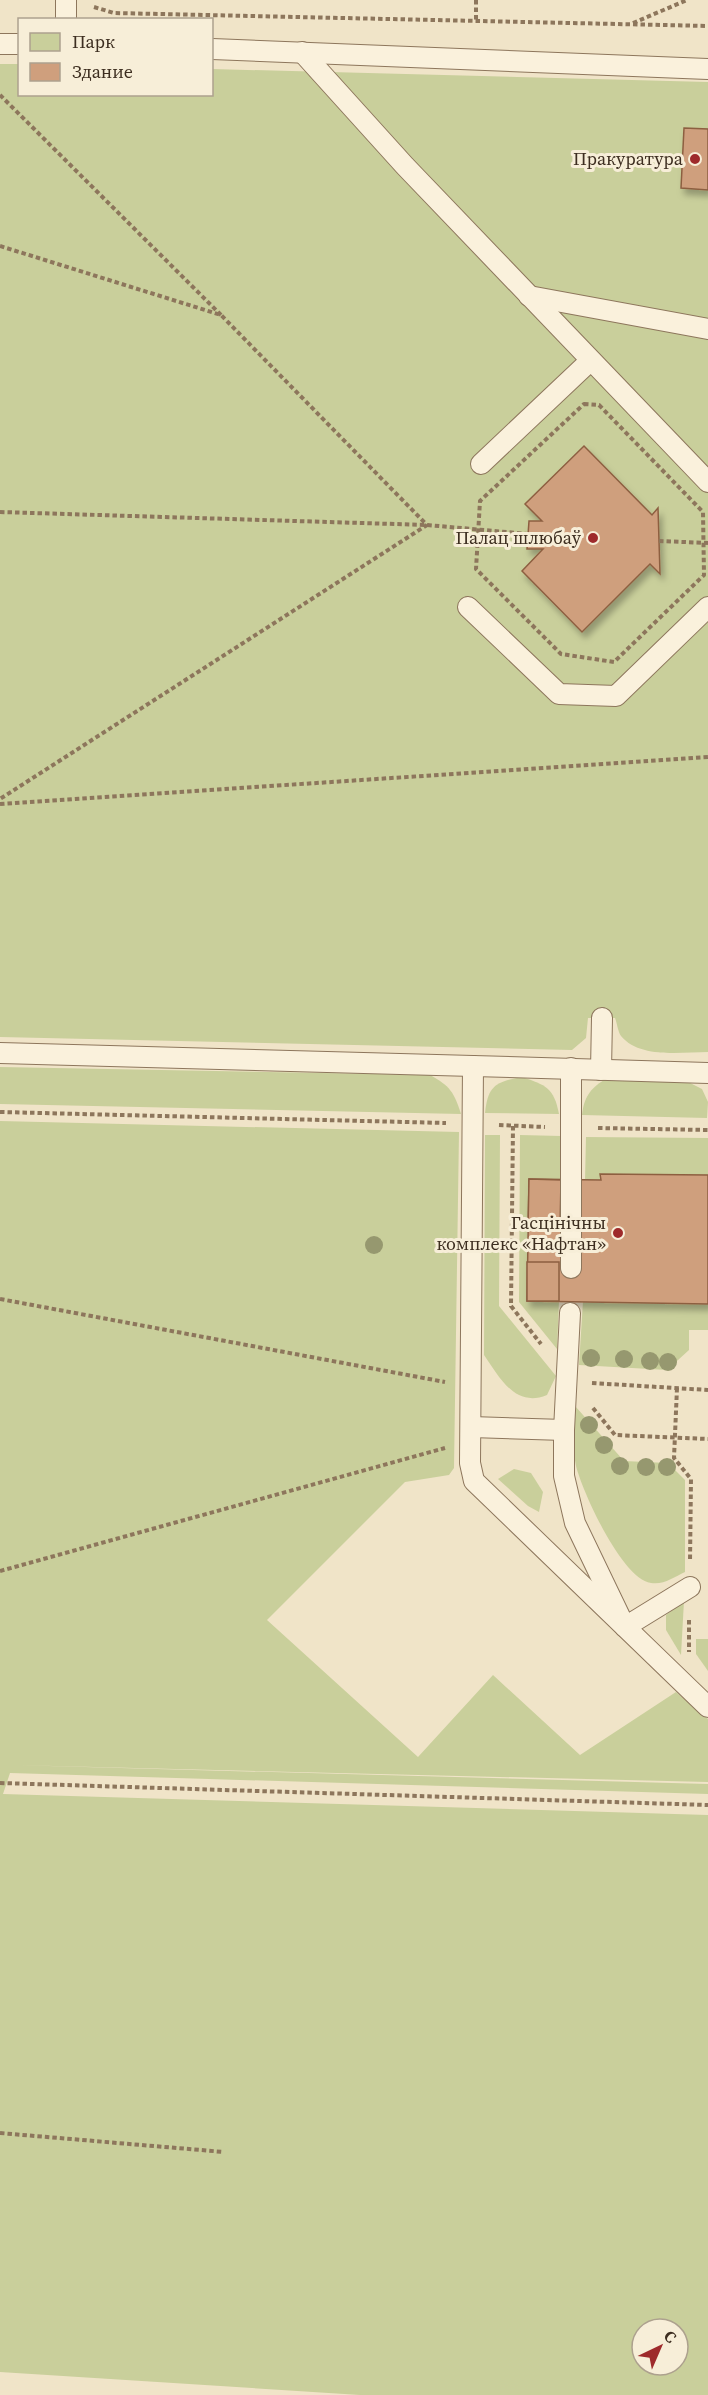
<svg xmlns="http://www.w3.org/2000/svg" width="708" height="2395" viewBox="0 0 708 2395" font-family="'Source Serif 4',serif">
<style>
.green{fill:#c9cf9b;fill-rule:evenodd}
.building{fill:#cf9f7d;stroke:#8d5f41;stroke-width:1.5;filter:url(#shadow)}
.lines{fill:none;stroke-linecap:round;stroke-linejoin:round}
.lane-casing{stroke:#8d765c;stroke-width:22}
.path{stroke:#8d765c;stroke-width:4;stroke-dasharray:4.5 3;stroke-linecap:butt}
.lane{stroke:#faf1dc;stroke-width:20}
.tree{fill:#96986f}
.poi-dot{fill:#9e2a2b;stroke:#f7eed8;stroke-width:2}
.labels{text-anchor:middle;stroke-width:6;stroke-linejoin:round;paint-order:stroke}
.poi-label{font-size:18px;fill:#3d2e20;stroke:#f7eed8;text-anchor:end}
</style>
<defs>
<filter id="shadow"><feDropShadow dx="3.5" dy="6" stdDeviation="3" flood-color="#0004"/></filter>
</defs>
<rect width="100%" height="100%" fill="#f0e4c8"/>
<g class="green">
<path d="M0,64H19L20,94H212V69L708,82V1052C682,1052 640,1059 621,1036C618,1032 617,1023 615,1018H588L586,1038L572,1050L0,1037Z"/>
<path d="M0,1067L430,1075C450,1086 454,1092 461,1114L0,1104Z"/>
<path d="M522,1077C546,1085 554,1088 559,1114L485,1113C488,1085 496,1082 522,1077Z"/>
<path d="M604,1080L688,1082L702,1089L708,1102L707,1118L582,1115C584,1097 590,1089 604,1080Z"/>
<path d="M0,1121L459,1132L454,1468L449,1475L405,1482L267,1620L418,1757L493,1675L580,1755L676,1692L708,1719V1782L13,1765L708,1784V1794L10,1773L3,1794L708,1815V2395H360L0,2372ZM642,2329H678V2365H642Z"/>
<path d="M485,1135H500L499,1306L556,1376L547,1395C515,1408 500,1378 484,1355Z"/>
<polygon points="520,1135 561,1136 561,1180 529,1179 527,1262 559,1301 557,1349 519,1302"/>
<polygon points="586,1137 708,1138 708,1175 601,1174 601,1180 585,1180"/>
<polygon points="583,1301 708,1304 708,1330 689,1330 689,1350 667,1370 579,1365"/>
<path d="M575,1406L624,1461L668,1463L685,1480V1572C674,1577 664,1585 651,1583C622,1579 583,1493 576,1466C572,1448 575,1425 575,1406Z"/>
<polygon points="514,1469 531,1473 543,1492 539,1512 528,1506 498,1479"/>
<polygon points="684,1601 681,1655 666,1630 666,1615"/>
<polygon points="696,1639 708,1639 708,1671 696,1654"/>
</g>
<g class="building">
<polygon points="684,128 708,129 708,190 681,188"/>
<polygon points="584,446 652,515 658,508 660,574 650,564 582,632 522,571 543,549 527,549 529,521 542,521 525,504"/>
<polygon points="600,1174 708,1175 708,1304 527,1301 529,1179 601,1180"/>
<polygon points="529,1179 561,1180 560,1228 528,1228"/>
<rect x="527" y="1262" width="32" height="39"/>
</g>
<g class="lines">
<g class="lane-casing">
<g id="lane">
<polyline points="66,0 66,20"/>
<polyline points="0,44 20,44"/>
<polyline points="212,49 708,69"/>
<polyline points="302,52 405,166 708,482"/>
<polyline points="529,296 708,329"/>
<polyline points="481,464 590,361"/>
<polyline points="468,607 559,694 616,696 708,607"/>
<polyline points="0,1053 473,1066 470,1463 474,1481 708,1707"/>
<polyline points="473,1066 708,1073"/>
<polyline points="571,1068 571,1268"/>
<polyline points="601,1070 602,1018"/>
<polyline points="570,1313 564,1430 564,1476 575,1523 625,1627 690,1587"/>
<polyline points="471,1427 564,1430"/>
</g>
</g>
<g class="path">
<polyline points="476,0 476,21"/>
<polyline points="94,7 114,13 708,26"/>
<polyline points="633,23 687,0"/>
<polyline points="0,95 221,315"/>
<polyline points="0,246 221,315 427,525 0,799"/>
<polygon points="584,404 599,405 703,512 704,575 614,662 561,654 476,569 480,501"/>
<polyline points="0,512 427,525 528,534"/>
<polyline points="659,541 708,543"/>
<polyline points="0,804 708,757"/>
<polyline points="0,1112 446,1123"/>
<polyline points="499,1125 545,1127"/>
<polyline points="513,1126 511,1306 541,1344"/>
<polyline points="598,1128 708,1130"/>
<polyline points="0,1299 445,1382"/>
<polyline points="592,1383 708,1390"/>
<polyline points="677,1388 674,1458 691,1479 690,1562"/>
<polyline points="593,1408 615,1435 708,1439"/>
<polyline points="0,1571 445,1448"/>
<polyline points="689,1620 689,1652"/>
<polyline points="0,1783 708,1805"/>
<polyline points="0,2133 224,2152"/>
</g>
<use href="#lane" class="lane"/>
</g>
<g class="tree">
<circle cx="374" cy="1245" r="9"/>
<circle cx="591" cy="1358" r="9"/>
<circle cx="624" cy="1359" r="9"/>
<circle cx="650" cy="1361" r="9"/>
<circle cx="668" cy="1362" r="9"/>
<circle cx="589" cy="1425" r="9"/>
<circle cx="604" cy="1445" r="9"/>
<circle cx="620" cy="1466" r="9"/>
<circle cx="646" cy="1467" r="9"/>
<circle cx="667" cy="1467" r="9"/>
</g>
<g class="poi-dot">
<circle cx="695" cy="159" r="6"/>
<circle cx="593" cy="538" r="6"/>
<circle cx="618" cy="1233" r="6"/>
</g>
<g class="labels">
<g class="poi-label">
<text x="683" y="165">Пракуратура</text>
<text x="581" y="544">Палац шлюбаў</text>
<text x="606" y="1229">Гасцінічны<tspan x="606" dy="21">комплекс «Нафтан»</tspan></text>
</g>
</g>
<rect x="18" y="18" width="195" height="78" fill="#f7eed8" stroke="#ada18e" stroke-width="1.5"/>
<rect x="30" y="33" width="30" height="18" fill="#c9cf9b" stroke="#ada18e" stroke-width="1.5"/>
<text x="72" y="48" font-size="18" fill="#3d2e20">Парк</text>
<rect x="30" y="63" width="30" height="18" fill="#cf9f7d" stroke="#ada18e" stroke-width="1.5"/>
<text x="72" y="78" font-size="18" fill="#3d2e20">Здание</text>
<g transform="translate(660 2347) rotate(44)"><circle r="28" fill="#f7eed8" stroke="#ada18e" stroke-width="1.5"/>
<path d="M0-4.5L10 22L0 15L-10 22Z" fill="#9e2a2b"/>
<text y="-9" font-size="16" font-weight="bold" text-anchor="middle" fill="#3d2e20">С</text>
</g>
</svg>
